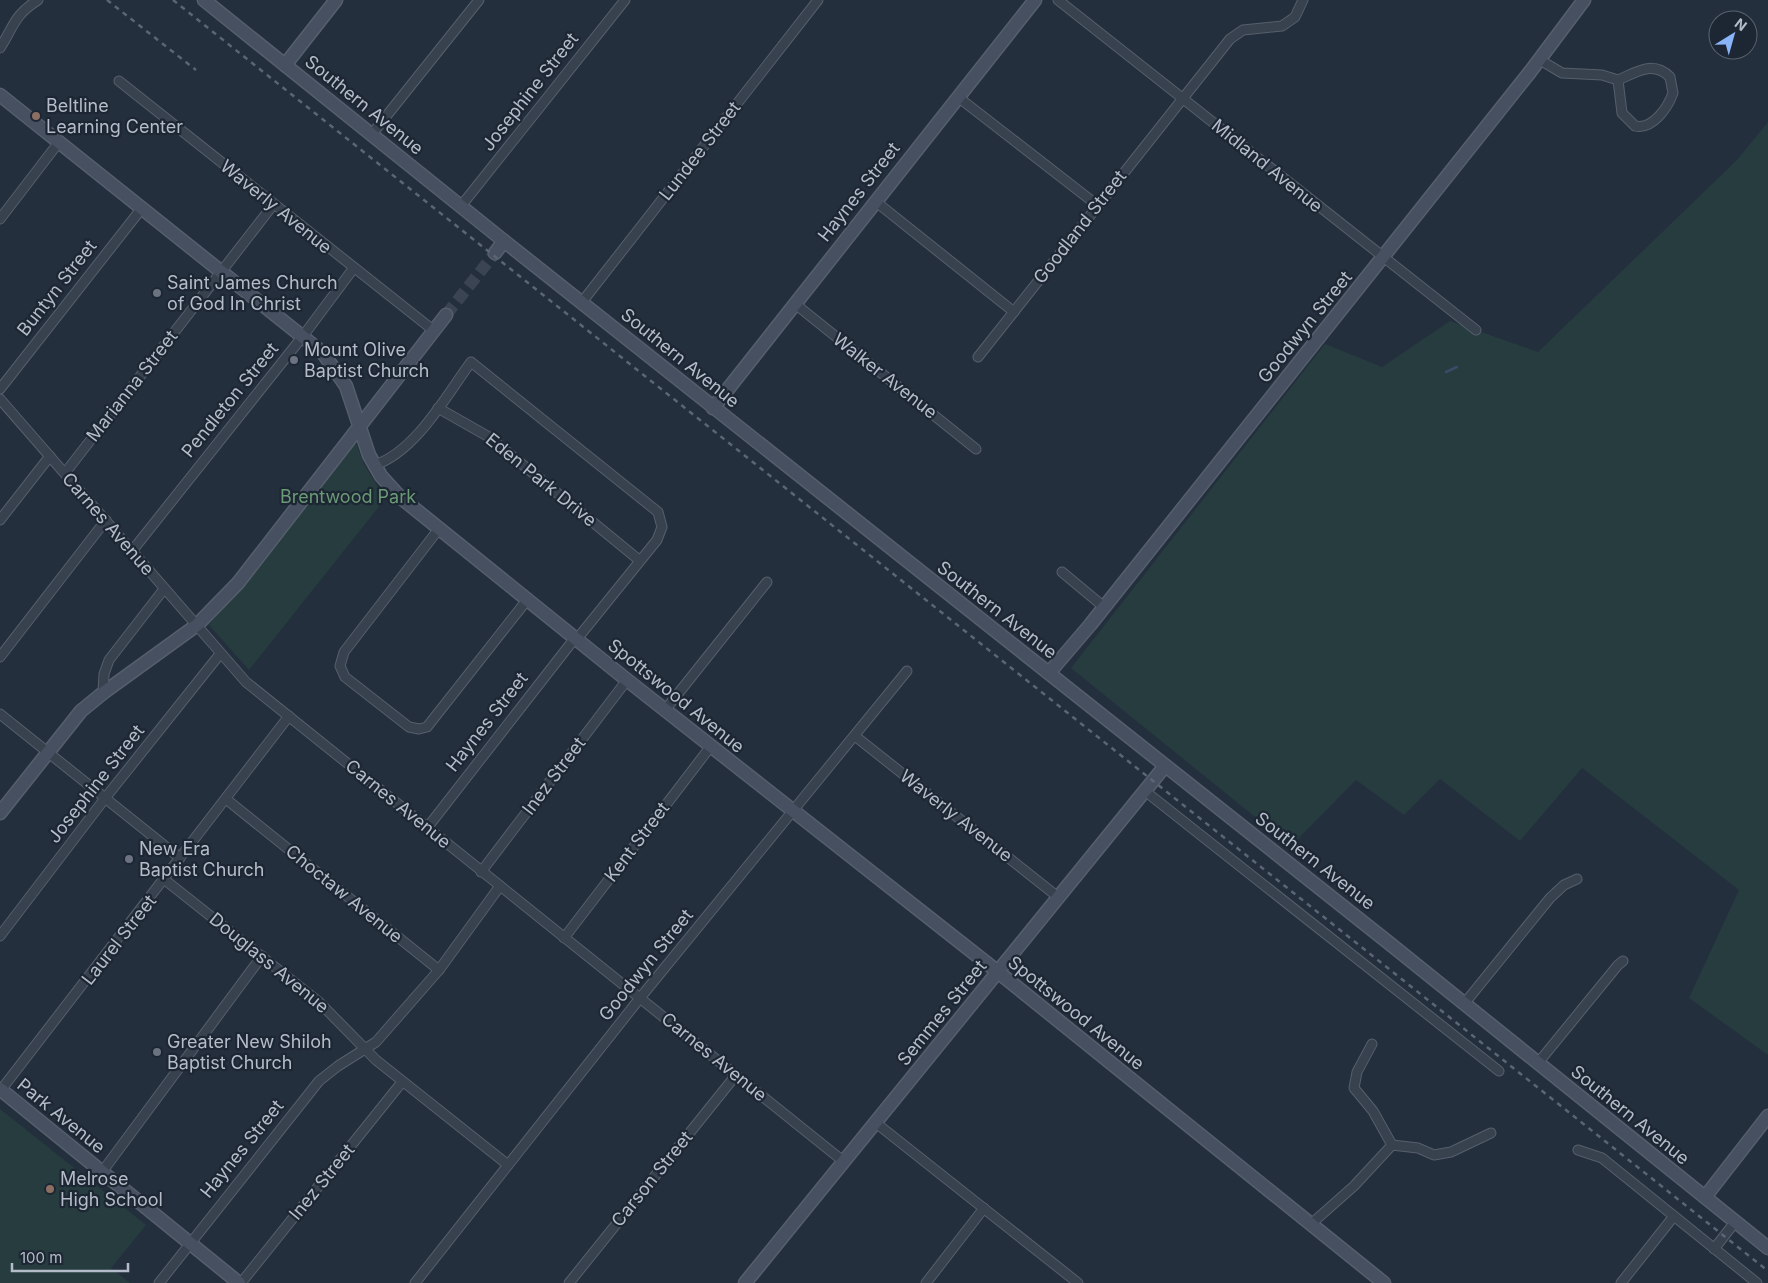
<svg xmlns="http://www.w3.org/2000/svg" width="1768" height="1283" viewBox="0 0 1768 1283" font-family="Inter,sans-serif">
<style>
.green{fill:#263c3f}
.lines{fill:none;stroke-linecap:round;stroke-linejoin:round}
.stream{stroke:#394c67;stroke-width:2.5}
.secondary-tunnel{stroke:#3a4453;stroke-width:12;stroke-dasharray:12 6;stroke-linecap:butt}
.street-casing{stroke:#565f6c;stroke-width:11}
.secondary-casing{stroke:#565f6c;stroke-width:15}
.street{stroke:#38414e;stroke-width:9}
.secondary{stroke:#465061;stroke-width:12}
.rail{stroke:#5a6575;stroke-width:2.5;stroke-dasharray:5 5;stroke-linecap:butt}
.education-dot{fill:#8d6e63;stroke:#1d2633;stroke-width:2}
.worship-dot{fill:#6b7280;stroke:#1d2633;stroke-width:2}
.labels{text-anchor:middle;stroke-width:4.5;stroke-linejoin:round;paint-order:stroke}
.street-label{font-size:18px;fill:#b4bcc9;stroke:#1d2633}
.poi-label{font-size:18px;fill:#b4bcc9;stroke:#1d2633;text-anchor:start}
.park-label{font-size:18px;fill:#6b9a76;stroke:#1d2633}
</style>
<rect width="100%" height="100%" fill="#242f3e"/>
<g class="green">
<polygon points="1768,122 1768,1055 1689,998 1739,890 1582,768 1520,841 1440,779 1404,815 1356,780 1291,846 1071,668 1325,344 1382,367 1450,321 1538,352 1737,160"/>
<polygon points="355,440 364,464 385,499 249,670 209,625"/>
<polygon points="0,1109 146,1225 111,1268 130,1283 0,1283"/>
</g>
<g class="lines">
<polyline class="stream" points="1446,372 1457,367"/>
<polyline class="secondary-tunnel" points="446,315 495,253"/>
<g class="street-casing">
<g id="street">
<polyline points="1058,0 1476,330"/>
<path d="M0,48C14,26 14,15 38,0"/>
<path d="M1540,60L1562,73L1602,75L1618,80C1637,72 1653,60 1670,77L1673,93C1668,107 1653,130 1635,126L1622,113L1618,80"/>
<polyline points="119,81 433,330"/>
<polyline points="958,97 1097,205"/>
<polyline points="372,134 479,0"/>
<polyline points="875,201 1014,312"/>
<polyline points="461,206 625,0"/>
<polyline points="0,219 59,142"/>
<polyline points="582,302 818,0"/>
<polyline points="794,303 976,449"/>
<polyline points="978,357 1230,39 1243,30 1282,26 1295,17 1303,0"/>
<polyline points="0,389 142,208"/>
<polyline points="0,399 246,682 843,1161"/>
<polyline points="438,408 489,437 639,560"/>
<path d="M375,465C416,451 446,396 471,362L658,512L662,527L657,540L577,639"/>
<polyline points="65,473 273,205"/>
<polyline points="0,520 50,456"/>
<polyline points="438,530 344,652 340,666 345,677 409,727 419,729 427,727 527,600"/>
<polyline points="132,551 303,336 353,269"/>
<polyline points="1062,572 1104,607"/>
<polyline points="0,657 106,520"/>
<polyline points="103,693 104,674 109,660 164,589"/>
<polyline points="665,710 767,582"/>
<polyline points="0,714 180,858"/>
<polyline points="855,736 1058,897"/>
<polyline points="1145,791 1499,1071"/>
<polyline points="226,799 439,970"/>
<polyline points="427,828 575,638"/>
<polyline points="481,872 627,680"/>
<polyline points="165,880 319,1002 376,1060 508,1165"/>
<polyline points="0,936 106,797 220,654"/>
<polyline points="564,938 711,746"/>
<polyline points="1464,1004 1550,898 1564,885 1577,879"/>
<polyline points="1372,1044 1357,1072 1354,1088 1373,1111 1392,1145"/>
<polyline points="1538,1063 1618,965 1623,961"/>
<polyline points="1,1090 289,716"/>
<polyline points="876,1123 1078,1283"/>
<polyline points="1578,1150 1602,1158 1757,1283"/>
<polyline points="102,1172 262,956"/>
<polyline points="1311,1224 1354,1186 1392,1145 1418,1148 1434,1155 1451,1152 1491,1133"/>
<polyline points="1714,1249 1735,1222"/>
<polyline points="159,1283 319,1081 338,1066 376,1042 439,970 500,886"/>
<polyline points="241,1283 402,1082"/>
<polyline points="415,1283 640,998 907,671"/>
<polyline points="569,1283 736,1075"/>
<polyline points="926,1283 984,1208"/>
<polyline points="1621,1283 1674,1216"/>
</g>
</g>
<g class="secondary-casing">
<g id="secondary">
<polyline points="204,0 504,241 1389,943 1768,1248"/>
<polyline points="285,65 336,0"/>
<polyline points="0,95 323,353 346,386 369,455 381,476 400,497 627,680 998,972 1384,1283"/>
<polyline points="495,253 504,241"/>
<polyline points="713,408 1035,0"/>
<polyline points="1049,673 1090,625 1530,72 1584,0"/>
<polyline points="0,813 81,711 103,693 197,625 238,583 446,315"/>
<polyline points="0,1089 239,1283"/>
<polyline points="1705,1197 1768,1116"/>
<polyline points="745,1283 1165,766"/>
</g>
</g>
<use href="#street" class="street"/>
<use href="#secondary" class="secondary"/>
<g class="rail">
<polyline points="107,0 196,70"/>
<polyline points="173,0 1768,1271"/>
</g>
</g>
<g class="education-dot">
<circle cx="36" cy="116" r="5"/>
<circle cx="50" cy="1189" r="5"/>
</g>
<g class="worship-dot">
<circle cx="157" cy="293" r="5"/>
<circle cx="294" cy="360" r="5"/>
<circle cx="129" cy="859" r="5"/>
<circle cx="157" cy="1052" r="5"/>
</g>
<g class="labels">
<g class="street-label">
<text transform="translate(530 92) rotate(-52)" y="6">Josephine Street</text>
<text transform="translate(364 105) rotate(39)" y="6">Southern Avenue</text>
<text transform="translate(700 151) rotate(-52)" y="6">Lundee Street</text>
<text transform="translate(1267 166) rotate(39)" y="6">Midland Avenue</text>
<text transform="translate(859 192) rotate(-52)" y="6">Haynes Street</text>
<text transform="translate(276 207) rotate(39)" y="6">Waverly Avenue</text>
<text transform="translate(1080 227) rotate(-52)" y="6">Goodland Street</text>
<text transform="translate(57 288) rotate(-52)" y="6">Buntyn Street</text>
<text transform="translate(1305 327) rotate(-51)" y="6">Goodwyn Street</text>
<text transform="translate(680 358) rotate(39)" y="6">Southern Avenue</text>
<text transform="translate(885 376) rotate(38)" y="6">Walker Avenue</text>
<text transform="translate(132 386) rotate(-52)" y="6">Marianna Street</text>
<text transform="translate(230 400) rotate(-51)" y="6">Pendleton Street</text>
<text transform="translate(541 480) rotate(39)" y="6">Eden Park Drive</text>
<text transform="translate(108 524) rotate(49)" y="6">Carnes Avenue</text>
<text transform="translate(997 610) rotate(38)" y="6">Southern Avenue</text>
<text transform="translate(676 696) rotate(39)" y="6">Spottswood Avenue</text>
<text transform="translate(487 722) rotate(-52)" y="6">Haynes Street</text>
<text transform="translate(554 776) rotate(-53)" y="6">Inez Street</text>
<text transform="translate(96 784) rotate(-52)" y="6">Josephine Street</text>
<text transform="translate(398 804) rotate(39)" y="6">Carnes Avenue</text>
<text transform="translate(956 816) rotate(38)" y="6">Waverly Avenue</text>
<text transform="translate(637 842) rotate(-53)" y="6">Kent Street</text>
<text transform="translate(1315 861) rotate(38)" y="6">Southern Avenue</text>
<text transform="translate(344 894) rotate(39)" y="6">Choctaw Avenue</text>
<text transform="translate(119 940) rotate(-52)" y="6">Laurel Street</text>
<text transform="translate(269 963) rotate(39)" y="6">Douglass Avenue</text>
<text transform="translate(646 965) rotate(-51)" y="6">Goodwyn Street</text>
<text transform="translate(942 1013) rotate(-51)" y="6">Semmes Street</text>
<text transform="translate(1076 1013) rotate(39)" y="6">Spottswood Avenue</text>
<text transform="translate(714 1057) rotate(39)" y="6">Carnes Avenue</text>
<text transform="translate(1630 1115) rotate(39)" y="6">Southern Avenue</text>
<text transform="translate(61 1116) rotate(39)" y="6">Park Avenue</text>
<text transform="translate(242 1149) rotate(-51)" y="6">Haynes Street</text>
<text transform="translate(652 1179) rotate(-51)" y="6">Carson Street</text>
<text transform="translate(322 1182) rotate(-51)" y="6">Inez Street</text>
</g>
<g class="poi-label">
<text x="46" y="112">Beltline<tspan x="46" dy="21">Learning Center</tspan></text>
<text x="167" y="289">Saint James Church<tspan x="167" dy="21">of God In Christ</tspan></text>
<text x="304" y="356">Mount Olive<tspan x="304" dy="21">Baptist Church</tspan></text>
<text x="139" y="855">New Era<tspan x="139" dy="21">Baptist Church</tspan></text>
<text x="167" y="1048">Greater New Shiloh<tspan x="167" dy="21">Baptist Church</tspan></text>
<text x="60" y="1185">Melrose<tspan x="60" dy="21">High School</tspan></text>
</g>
<g class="park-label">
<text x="348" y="503">Brentwood Park</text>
</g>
</g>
<g transform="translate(1733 35) rotate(37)"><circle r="24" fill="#1d2633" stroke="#59626f"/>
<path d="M0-4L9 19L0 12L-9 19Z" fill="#8ab4f8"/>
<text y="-8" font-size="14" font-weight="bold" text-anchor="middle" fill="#b4bcc9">N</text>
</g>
<path d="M12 1263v8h116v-8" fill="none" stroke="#b4bcc9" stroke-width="2.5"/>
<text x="20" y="1263" font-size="15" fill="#b4bcc9" stroke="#1d2633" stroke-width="4" paint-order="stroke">100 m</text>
</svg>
